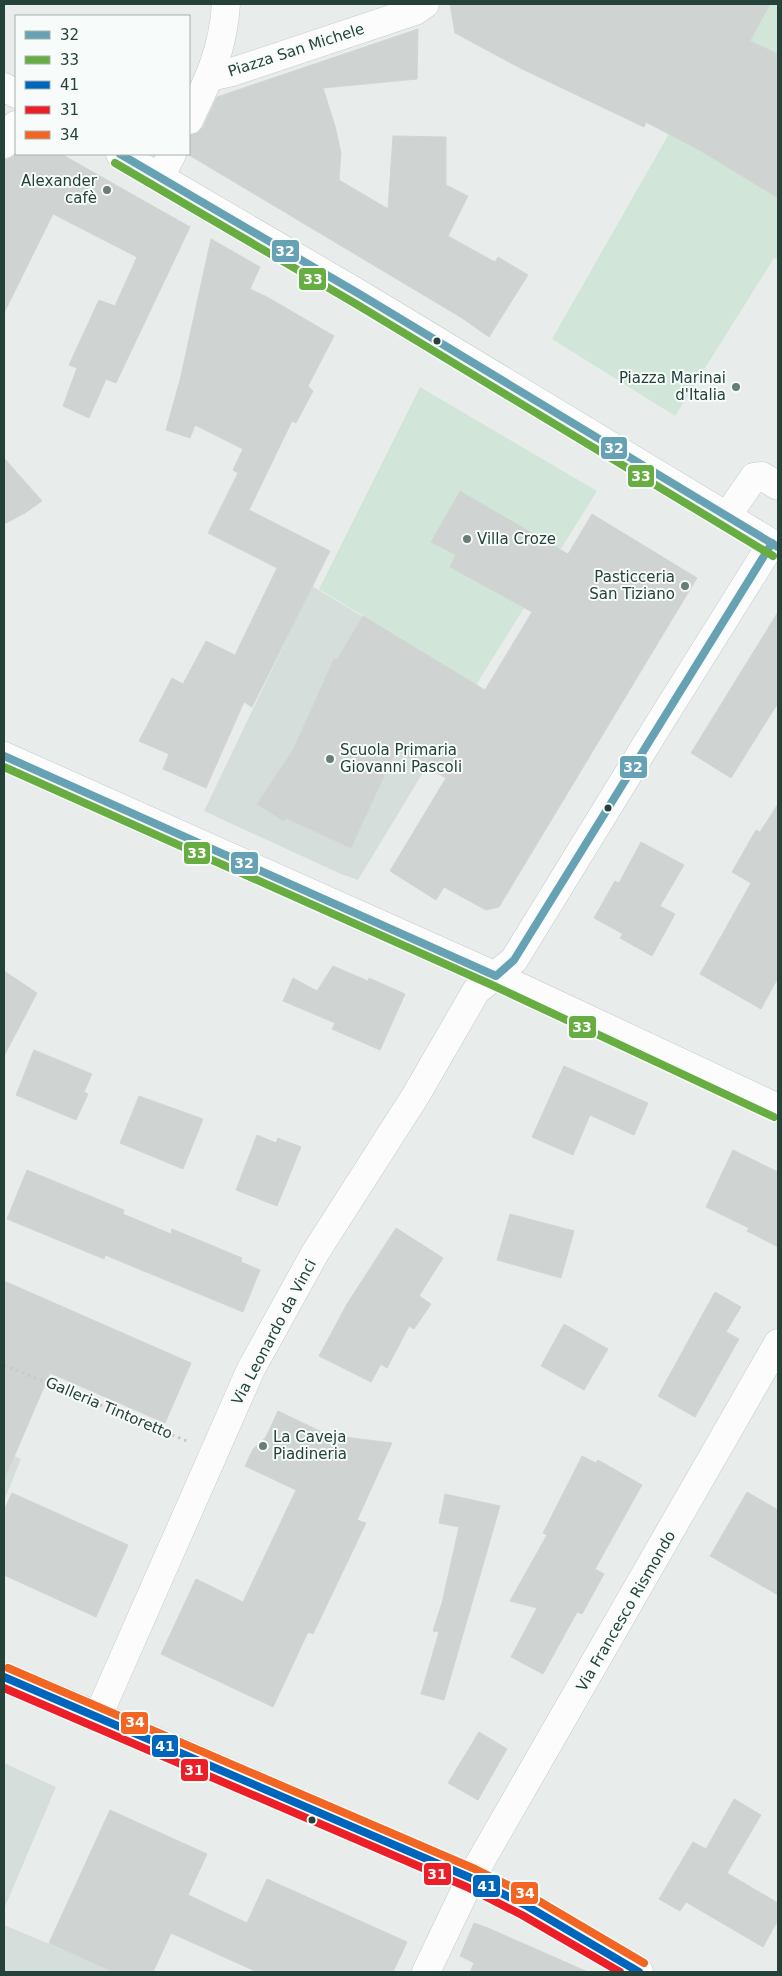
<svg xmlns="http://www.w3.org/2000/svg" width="782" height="1976" viewBox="0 0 782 1976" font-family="'DejaVu Sans',sans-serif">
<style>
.built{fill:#d6dedb}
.green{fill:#d1e6d8}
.building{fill:#cfd4d2;stroke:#d1d6d4}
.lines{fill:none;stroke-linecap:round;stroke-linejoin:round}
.minor-casing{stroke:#c5cac8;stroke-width:29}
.tertiary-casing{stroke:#c5cac8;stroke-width:29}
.secondary-casing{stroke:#c3cbc8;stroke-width:29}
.path{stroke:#c3ccca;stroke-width:3;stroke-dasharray:2.5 4;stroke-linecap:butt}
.minor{stroke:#fcfcfc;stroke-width:28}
.tertiary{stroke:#fcfcfc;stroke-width:28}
.secondary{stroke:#fcfcfc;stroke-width:28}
.bus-1-casing{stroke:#f7fbf9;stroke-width:11}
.bus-2-casing{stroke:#f7fbf9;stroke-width:11}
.bus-3-casing{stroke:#f7fbf9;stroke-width:11}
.bus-4-casing{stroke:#f7fbf9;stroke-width:11}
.bus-5-casing{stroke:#f7fbf9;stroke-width:11}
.bus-1{stroke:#66a2b3;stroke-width:8}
.bus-2{stroke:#68ad42;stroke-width:8}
.bus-3{stroke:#0065bd;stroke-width:8}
.bus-4{stroke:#ec1f29;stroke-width:8}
.bus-5{stroke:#f26522;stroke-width:8}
.poi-dot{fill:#697e78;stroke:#f7fbf9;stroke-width:2}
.bus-dot{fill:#24423a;stroke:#f7fbf9;stroke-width:2}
.labels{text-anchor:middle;stroke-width:4;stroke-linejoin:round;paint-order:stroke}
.street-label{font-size:15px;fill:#24423a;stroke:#f7fbf9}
.poi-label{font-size:15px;fill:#24423a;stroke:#f7fbf9;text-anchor:end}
.line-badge{stroke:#f7fbf9;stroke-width:2}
.badge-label{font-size:14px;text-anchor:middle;font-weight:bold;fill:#fff}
</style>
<rect width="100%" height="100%" fill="#e8edeb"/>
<g class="built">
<polygon points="312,586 476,685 358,880 341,874 204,811"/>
<polygon points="4,1451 21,1459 4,1501"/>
<polygon points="4,1763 56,1787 4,1909"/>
<polygon points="4,1925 116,1972 4,1972"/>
</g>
<g class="green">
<polygon points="713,4 778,4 778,259 774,258 675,416 552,339 699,81 713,24"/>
<polygon points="420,387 597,491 476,685 319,589"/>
</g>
<g class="building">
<polygon points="450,4 770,4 750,41 778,54 778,198 701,151 646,122 644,127 520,68 455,33"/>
<polygon points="418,29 417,79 323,88 335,126 341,153 339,180 388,209 393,136 446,137 446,185 468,196 448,236 495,262 498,257 528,275 489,337 462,318 189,155 189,135 197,133 203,127 217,97"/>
<polygon points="16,154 61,154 190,227 116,383 106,379 89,418 63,406 77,368 69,365 99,300 115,306 137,257 53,214 4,313 4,160 11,158"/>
<polygon points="211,239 260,267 250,289 267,297 334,336 308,386 313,391 296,423 292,421 249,510 330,551 252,707 244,702 206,788 163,769 169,754 139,741 172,678 183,684 206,641 235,655 277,568 208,533 238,473 233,470 243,449 195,425 190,438 166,430 180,380"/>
<polygon points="4,458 42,501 25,513 4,524"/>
<polygon points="460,491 568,554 592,514 697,578 499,907 486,910 444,887 436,900 390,871 446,778 396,750 351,848 286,818 284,821 257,804 293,750 334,659 337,660 363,616 485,690 532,612 450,567 456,555 431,542"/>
<polygon points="778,612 778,703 731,778 691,753"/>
<polygon points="778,804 778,978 761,1009 700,974 751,883 732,872 756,830 760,832"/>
<polygon points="641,842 684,865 660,906 675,914 652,956 620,938 623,934 594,918 615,881 619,883"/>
<polygon points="333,966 368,981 369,978 405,994 380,1050 332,1029 335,1023 283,1001 293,978 317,991"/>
<polygon points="4,971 37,993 4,1056"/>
<polygon points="34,1050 92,1074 84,1092 88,1094 76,1120 16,1095"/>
<polygon points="564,1066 648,1103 634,1135 590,1115 573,1155 532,1137"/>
<polygon points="139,1096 203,1119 183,1169 120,1143"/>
<polygon points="257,1135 276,1143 278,1138 301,1147 277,1206 236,1190"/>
<polygon points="733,1150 778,1172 778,1247 747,1231 749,1228 706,1207"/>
<polygon points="27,1170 124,1210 123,1214 171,1234 172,1229 242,1258 241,1262 260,1270 243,1312 105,1255 104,1259 7,1219"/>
<polygon points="510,1214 574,1231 561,1278 497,1260"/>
<polygon points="396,1228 443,1258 419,1296 431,1304 414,1329 409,1326 387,1368 381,1364 371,1382 319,1356 347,1304"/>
<polygon points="4,1281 191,1363 165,1423 50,1373 4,1480"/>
<polygon points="715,1292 741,1307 726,1332 739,1339 695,1417 658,1396"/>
<polygon points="564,1324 608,1349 584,1390 541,1366"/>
<polygon points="278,1411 328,1435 392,1443 357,1520 366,1523 313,1634 308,1632 273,1707 161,1654 196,1579 243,1602 296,1490 245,1466 253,1449 266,1437"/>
<polygon points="582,1456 596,1463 598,1460 642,1485 595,1569 604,1574 582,1614 577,1612 543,1674 511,1657 537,1608 510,1601 547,1535 543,1533"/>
<polygon points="747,1492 778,1510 778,1595 710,1556"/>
<polygon points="12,1493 128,1545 96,1617 4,1575 4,1510"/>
<polygon points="445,1494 500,1506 444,1700 421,1694 439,1632 433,1631 442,1603 459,1527 439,1523"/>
<polygon points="479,1732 507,1749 478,1800 448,1783"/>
<polygon points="734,1799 761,1815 727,1873 778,1903 778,1920 763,1947 686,1902 680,1911 659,1899 693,1842 706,1849"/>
<polygon points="110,1810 207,1854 188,1895 247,1923 267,1879 407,1942 393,1972 257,1972 171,1933 153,1972 114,1972 49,1943"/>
<polygon points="474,1923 488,1928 588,1972 470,1972 474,1963 460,1956"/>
</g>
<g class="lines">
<g class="minor-casing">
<g id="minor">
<polyline points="209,77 232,72 415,11 425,4"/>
<path d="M189,120C209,79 223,50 226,4"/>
<polyline points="4,144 16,125"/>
<polyline points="160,177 172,154"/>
<polyline points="727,516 754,477 762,476 778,486"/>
<polyline points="4,756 496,976 778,1108"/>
<polyline points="98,1716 251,1369 315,1253 416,1095 476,991 514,960 657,727 772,543"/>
<polyline points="426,1972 471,1878 778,1343"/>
</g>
</g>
<g class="tertiary-casing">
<g id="tertiary">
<polyline points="4,87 16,94"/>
<polyline points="120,154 361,295 778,547"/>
</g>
</g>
<g class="secondary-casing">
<polyline id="secondary" points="4,1677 98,1716 471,1878 527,1906 639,1972"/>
</g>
<polyline class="path" points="4,1365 187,1441"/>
<use href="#minor" class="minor"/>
<use href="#tertiary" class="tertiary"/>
<use href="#secondary" class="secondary"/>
<g class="bus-1-casing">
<g id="bus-1">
<polyline points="120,154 361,295 778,547"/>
<polyline points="4,756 496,976 514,960 772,543"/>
</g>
</g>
<g class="bus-2-casing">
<g id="bus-2">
<polyline points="115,163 356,304 773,556"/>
<polyline points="4,767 492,985 774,1117"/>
</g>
</g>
<g class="bus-3-casing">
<polyline id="bus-3" points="4,1677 471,1878 527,1906 639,1972"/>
</g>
<g class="bus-4-casing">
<polyline id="bus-4" points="4,1688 467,1887 522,1915 620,1972"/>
</g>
<g class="bus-5-casing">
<polyline id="bus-5" points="8,1668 475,1869 532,1897 644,1963"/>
</g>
<use href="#bus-1" class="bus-1"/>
<use href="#bus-2" class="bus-2"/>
<use href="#bus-3" class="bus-3"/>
<use href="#bus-4" class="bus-4"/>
<use href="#bus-5" class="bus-5"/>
</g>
<g class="poi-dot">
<circle cx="107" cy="190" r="5"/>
<circle cx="736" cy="387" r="5"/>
<circle cx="467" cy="539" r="5"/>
<circle cx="685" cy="586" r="5"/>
<circle cx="330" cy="759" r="5"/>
<circle cx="263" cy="1446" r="5"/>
</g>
<g class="bus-dot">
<circle cx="437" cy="341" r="4.5"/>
<circle cx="608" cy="808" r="4.5"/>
<circle cx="312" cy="1820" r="4.5"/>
</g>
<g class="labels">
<g class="street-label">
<text transform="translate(296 50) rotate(-18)" y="5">Piazza San Michele</text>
<text transform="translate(274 1332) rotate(-62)" y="5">Via Leonardo da Vinci</text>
<text transform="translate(109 1408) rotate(23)" y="5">Galleria Tintoretto</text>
<text transform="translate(626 1611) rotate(-60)" y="5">Via Francesco Rismondo</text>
</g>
<g class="poi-label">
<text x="97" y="186">Alexander<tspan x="97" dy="17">cafè</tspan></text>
<text x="726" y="383">Piazza Marinai<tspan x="726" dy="17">d'Italia</tspan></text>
<text x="477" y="544" text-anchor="start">Villa Croze</text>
<text x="675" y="582">Pasticceria<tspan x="675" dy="17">San Tiziano</tspan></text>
<text x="340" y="755" text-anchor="start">Scuola Primaria<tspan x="340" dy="17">Giovanni Pascoli</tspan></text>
<text x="273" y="1442" text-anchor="start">La Caveja<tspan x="273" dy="17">Piadineria</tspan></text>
</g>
</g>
<g class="line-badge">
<rect x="271" y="239" width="29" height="24" rx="5" fill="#66a2b3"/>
<rect x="298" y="267" width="29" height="24" rx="5" fill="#68ad42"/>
<rect x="600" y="436" width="28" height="24" rx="5" fill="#66a2b3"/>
<rect x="627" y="464" width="28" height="24" rx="5" fill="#68ad42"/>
<rect x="619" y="755" width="29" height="24" rx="5" fill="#66a2b3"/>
<rect x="183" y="841" width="28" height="24" rx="5" fill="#68ad42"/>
<rect x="230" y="851" width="29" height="24" rx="5" fill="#66a2b3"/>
<rect x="568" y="1015" width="29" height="24" rx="5" fill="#68ad42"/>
<rect x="120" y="1711" width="29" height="24" rx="5" fill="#f26522"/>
<rect x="151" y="1734" width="28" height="24" rx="5" fill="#0065bd"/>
<rect x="180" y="1758" width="29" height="24" rx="5" fill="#ec1f29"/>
<rect x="423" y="1862" width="29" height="24" rx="5" fill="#ec1f29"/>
<rect x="472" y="1874" width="29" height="24" rx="5" fill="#0065bd"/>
<rect x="510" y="1881" width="29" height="24" rx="5" fill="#f26522"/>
</g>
<g class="badge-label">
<text x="285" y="256">32</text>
<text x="313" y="284">33</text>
<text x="614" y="453">32</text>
<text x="641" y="481">33</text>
<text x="633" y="772">32</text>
<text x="197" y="858">33</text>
<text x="244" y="868">32</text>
<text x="582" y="1032">33</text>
<text x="135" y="1727">34</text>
<text x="165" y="1751">41</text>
<text x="194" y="1775">31</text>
<text x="437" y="1879">31</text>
<text x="487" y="1891">41</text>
<text x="525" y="1898">34</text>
</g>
<rect width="782" height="1976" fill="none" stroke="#24423a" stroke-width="10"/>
<rect x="15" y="15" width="175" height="140" fill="#f7fbf9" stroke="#a3b1ad"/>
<rect x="25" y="31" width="25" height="8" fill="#66a2b3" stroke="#a3b1ad"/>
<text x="60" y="40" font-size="15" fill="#24423a">32</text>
<rect x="25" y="56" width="25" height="8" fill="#68ad42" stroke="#a3b1ad"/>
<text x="60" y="65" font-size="15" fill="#24423a">33</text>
<rect x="25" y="81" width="25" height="8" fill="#0065bd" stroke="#a3b1ad"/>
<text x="60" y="90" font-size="15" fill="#24423a">41</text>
<rect x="25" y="106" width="25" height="8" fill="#ec1f29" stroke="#a3b1ad"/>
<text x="60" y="115" font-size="15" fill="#24423a">31</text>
<rect x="25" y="131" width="25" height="8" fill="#f26522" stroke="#a3b1ad"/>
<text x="60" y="140" font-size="15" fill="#24423a">34</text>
</svg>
